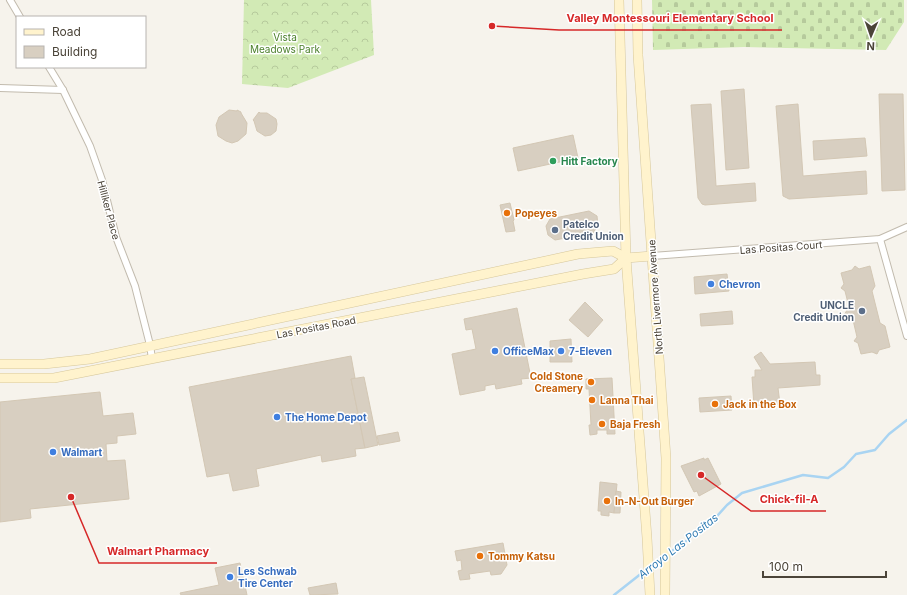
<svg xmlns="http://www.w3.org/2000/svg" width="907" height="595" viewBox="0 0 907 595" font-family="Inter,sans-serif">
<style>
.forest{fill:url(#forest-crowns)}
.cemetery{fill:url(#cemetery-stones)}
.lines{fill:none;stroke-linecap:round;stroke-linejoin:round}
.stream{stroke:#a9d4f2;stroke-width:2.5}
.building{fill:#d8cfc1;stroke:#d3c7b4}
.street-casing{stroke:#c2bbae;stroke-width:8}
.secondary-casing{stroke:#d6c79b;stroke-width:10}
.street{stroke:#fff;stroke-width:6}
.secondary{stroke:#fff3cd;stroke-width:9}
.leisure-dot{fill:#2e9e5b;stroke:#fff;stroke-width:1.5}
.food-dot{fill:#e8710a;stroke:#fff;stroke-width:1.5}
.service-dot{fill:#5c6f8a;stroke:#fff;stroke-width:1.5}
.shop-dot{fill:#3f7fe0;stroke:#fff;stroke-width:1.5}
.labels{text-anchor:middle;stroke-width:3;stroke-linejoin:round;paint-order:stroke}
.park-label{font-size:10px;fill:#4a7f2a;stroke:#fff}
.leisure-label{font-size:10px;font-weight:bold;fill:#27864d;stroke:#fff;text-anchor:start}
.street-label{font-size:10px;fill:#4b4439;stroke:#fff}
.food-label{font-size:10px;font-weight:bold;fill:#c56008;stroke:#fff;text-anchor:start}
.service-label{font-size:10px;font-weight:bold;fill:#4e5e75;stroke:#fff;text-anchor:start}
.shop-label{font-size:10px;font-weight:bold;fill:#366cbe;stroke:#fff;text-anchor:start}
.water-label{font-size:11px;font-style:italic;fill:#2e7ab2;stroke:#fff}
.leader{fill:none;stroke:#d62828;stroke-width:1.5}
.callout-dot{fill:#d62828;stroke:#fff;stroke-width:1.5}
.callout-label{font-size:11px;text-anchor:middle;font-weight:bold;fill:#d62828;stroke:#fff;stroke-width:3;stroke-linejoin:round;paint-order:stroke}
</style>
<defs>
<pattern id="forest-crowns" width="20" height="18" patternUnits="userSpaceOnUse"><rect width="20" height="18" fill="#d2eab5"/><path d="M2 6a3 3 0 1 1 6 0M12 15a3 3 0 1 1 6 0" fill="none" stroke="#b6ca9c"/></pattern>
<pattern id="cemetery-stones" width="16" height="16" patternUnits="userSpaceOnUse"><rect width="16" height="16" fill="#d2eab5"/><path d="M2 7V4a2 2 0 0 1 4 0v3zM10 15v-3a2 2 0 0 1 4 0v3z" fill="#b6ca9c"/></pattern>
</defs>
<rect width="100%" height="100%" fill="#f6f3ec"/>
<polygon class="forest" points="244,0 371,0 374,55 288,88 242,84"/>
<polygon class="cemetery" points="652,0 904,0 904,22 886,50 744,47 653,50"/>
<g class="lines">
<g class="stream">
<polyline points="669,553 709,525 727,505 742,493 803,475 828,478 844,467 856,454 875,450 889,434 907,420"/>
<polyline points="651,566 663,557"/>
<polyline points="614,595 647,569"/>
</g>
</g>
<g class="building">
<polygon points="744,89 749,168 726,170 721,91"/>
<polygon points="879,94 903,94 905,190 882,191"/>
<polygon points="711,104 716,186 755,183 756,201 705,205 702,204 698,198 691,105"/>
<polygon points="798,104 803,176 866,171 867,194 789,199 783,196 776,106"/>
<polygon points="229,110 237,111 237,110 241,112 241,113 247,123 246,134 238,141 232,143 226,141 218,136 216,125 219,117"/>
<polygon points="259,112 260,113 267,113 276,119 277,124 276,131 271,135 265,136 257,131 254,121 253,120"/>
<polygon points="573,135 578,158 518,171 513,148"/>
<polygon points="865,138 867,156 814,160 813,141"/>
<polygon points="510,203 514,220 513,221 515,231 506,232 500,205"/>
<polygon points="589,211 597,216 598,226 593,233 555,240 548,235 546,226 550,219"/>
<polygon points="855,266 859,269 870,266 875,286 872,291 880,323 885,326 890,347 879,350 877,354 872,352 861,354 858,343 854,341 857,337 853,320 844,315 849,307 845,291 841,288 844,284 841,273 852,270"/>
<polygon points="727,274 729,291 695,294 694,277"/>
<polygon points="585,302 603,320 588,337 569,320"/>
<polygon points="517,308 531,378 521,379 522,384 496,389 495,384 485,386 485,390 460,395 452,354 476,349 472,329 466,330 464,319"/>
<polygon points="732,311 733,324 701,326 700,314"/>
<polygon points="571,339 572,362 550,362 550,341"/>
<polygon points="761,352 770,364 815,362 816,375 820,375 820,385 778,388 780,404 754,406 752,377 755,377 755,370 762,370 754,357"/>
<polygon points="351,356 355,378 351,379 365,448 355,449 356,456 322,462 321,455 256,469 259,486 233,491 229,473 207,477 189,387"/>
<polygon points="364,377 378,445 365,448 351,379"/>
<polygon points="612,378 615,434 607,434 607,430 597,430 597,434 590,435 589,425 591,425 589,389 586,389 586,379"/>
<polygon points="100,392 103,416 133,413 136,434 117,436 117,443 106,444 107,461 125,460 129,499 30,509 31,518 0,522 0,402"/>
<polygon points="731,396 732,410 700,412 699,398"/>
<polygon points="398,432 400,441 379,445 377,436"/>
<polygon points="704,458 704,460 708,458 721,484 699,496 697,491 694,492 681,466"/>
<polygon points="600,482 617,484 614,513 609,512 609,516 601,515 601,511 598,511"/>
<polygon points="616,491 621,492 620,513 614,513"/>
<polygon points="503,543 507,565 501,574 491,575 490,571 469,574 470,579 460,580 458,571 462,570 461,560 457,561 455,551"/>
<polygon points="240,563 247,595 181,595 180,593 219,585 215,568"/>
<polygon points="336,583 338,594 310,595 308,588"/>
</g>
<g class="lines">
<g class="street-casing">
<g id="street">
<polyline points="10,0 20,17"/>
<polyline points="49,67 63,90 90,146 102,180 116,237 135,286 150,345 152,359"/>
<polyline points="0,88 63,90"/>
<polyline points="880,239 907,336"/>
<polyline points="652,256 880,239 907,227"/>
</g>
</g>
<g class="secondary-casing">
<g id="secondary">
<polyline points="619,0 626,258 647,538 650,595"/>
<polyline points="637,0 638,55 666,458 665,595"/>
<polyline points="0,364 44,364 90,359 578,254 613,251 626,258 652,256"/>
<polyline points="0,378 54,378 583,274 614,269 626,258"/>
</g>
</g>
<use href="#street" class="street"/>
<use href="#secondary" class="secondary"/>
</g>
<circle class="leisure-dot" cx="553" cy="161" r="4"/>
<g class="food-dot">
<circle cx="507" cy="213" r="4"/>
<circle cx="591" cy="382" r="4"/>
<circle cx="592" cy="400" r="4"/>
<circle cx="715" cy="404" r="4"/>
<circle cx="602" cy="424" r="4"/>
<circle cx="607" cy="501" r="4"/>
<circle cx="480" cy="556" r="4"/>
</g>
<g class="service-dot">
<circle cx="555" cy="230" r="4"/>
<circle cx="862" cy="311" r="4"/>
</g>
<g class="shop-dot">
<circle cx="711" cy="284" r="4"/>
<circle cx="495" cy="351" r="4"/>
<circle cx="561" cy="351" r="4"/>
<circle cx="277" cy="417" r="4"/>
<circle cx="53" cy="452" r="4"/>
<circle cx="230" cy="577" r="4"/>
</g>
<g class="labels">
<g class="park-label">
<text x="285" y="41">Vista<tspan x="285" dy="12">Meadows Park</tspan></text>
</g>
<g class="leisure-label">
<text x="561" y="165">Hitt Factory</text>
</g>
<g class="street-label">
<text transform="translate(109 210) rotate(75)" y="4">Hilliker Place</text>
<text transform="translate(781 247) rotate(-4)" y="4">Las Positas Court</text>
<text transform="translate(655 297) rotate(-94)" y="4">North Livermore Avenue</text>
<text transform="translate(316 327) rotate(-11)" y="4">Las Positas Road</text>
</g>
<g class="food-label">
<text x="515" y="217">Popeyes</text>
<text x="583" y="380" text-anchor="end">Cold Stone<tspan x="583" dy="12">Creamery</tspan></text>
<text x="600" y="404">Lanna Thai</text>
<text x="723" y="408">Jack in the Box</text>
<text x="610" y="428">Baja Fresh</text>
<text x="615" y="505">In-N-Out Burger</text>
<text x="488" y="560">Tommy Katsu</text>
</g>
<g class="service-label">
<text x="563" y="228">Patelco<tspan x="563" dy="12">Credit Union</tspan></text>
<text x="854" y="309" text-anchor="end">UNCLE<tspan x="854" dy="12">Credit Union</tspan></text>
</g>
<g class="shop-label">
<text x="719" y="288">Chevron</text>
<text x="503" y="355">OfficeMax</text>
<text x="569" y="355">7-Eleven</text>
<text x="285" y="421">The Home Depot</text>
<text x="61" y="456">Walmart</text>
<text x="238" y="575">Les Schwab<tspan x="238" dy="12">Tire Center</tspan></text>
</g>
<g class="water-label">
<text transform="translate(678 546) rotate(-38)" y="4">Arroyo Las Positas</text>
</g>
</g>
<path class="leader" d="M492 26L559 30H782M701 475L751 511H826M71 497L99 563H217"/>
<g class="callout-dot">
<circle cx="492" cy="26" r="4"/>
<circle cx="701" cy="475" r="4"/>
<circle cx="71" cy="497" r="4"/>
</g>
<g class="callout-label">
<text x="670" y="22">Valley Montessouri Elementary School</text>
<text x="789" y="503">Chick-fil-A</text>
<text x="158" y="555">Walmart Pharmacy</text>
</g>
<rect x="16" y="16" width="130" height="52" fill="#ffffff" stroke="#b7b4b0"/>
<rect x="24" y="29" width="20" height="6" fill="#fff3cd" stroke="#b7b4b0"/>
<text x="52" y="36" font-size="12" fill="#4b4439">Road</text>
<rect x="24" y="46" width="20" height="12" fill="#d8cfc1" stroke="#b7b4b0"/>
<text x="52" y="56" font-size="12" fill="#4b4439">Building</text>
<g transform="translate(871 36) rotate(182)" stroke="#ffffff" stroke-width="3" paint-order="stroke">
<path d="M0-3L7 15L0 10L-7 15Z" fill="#4b4439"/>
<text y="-6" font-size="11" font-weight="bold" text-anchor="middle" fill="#4b4439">N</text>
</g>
<path d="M763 571v6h123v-6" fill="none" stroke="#4b4439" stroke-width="2"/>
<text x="769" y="571" font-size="12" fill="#4b4439" stroke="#ffffff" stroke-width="3" paint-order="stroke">100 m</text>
</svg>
